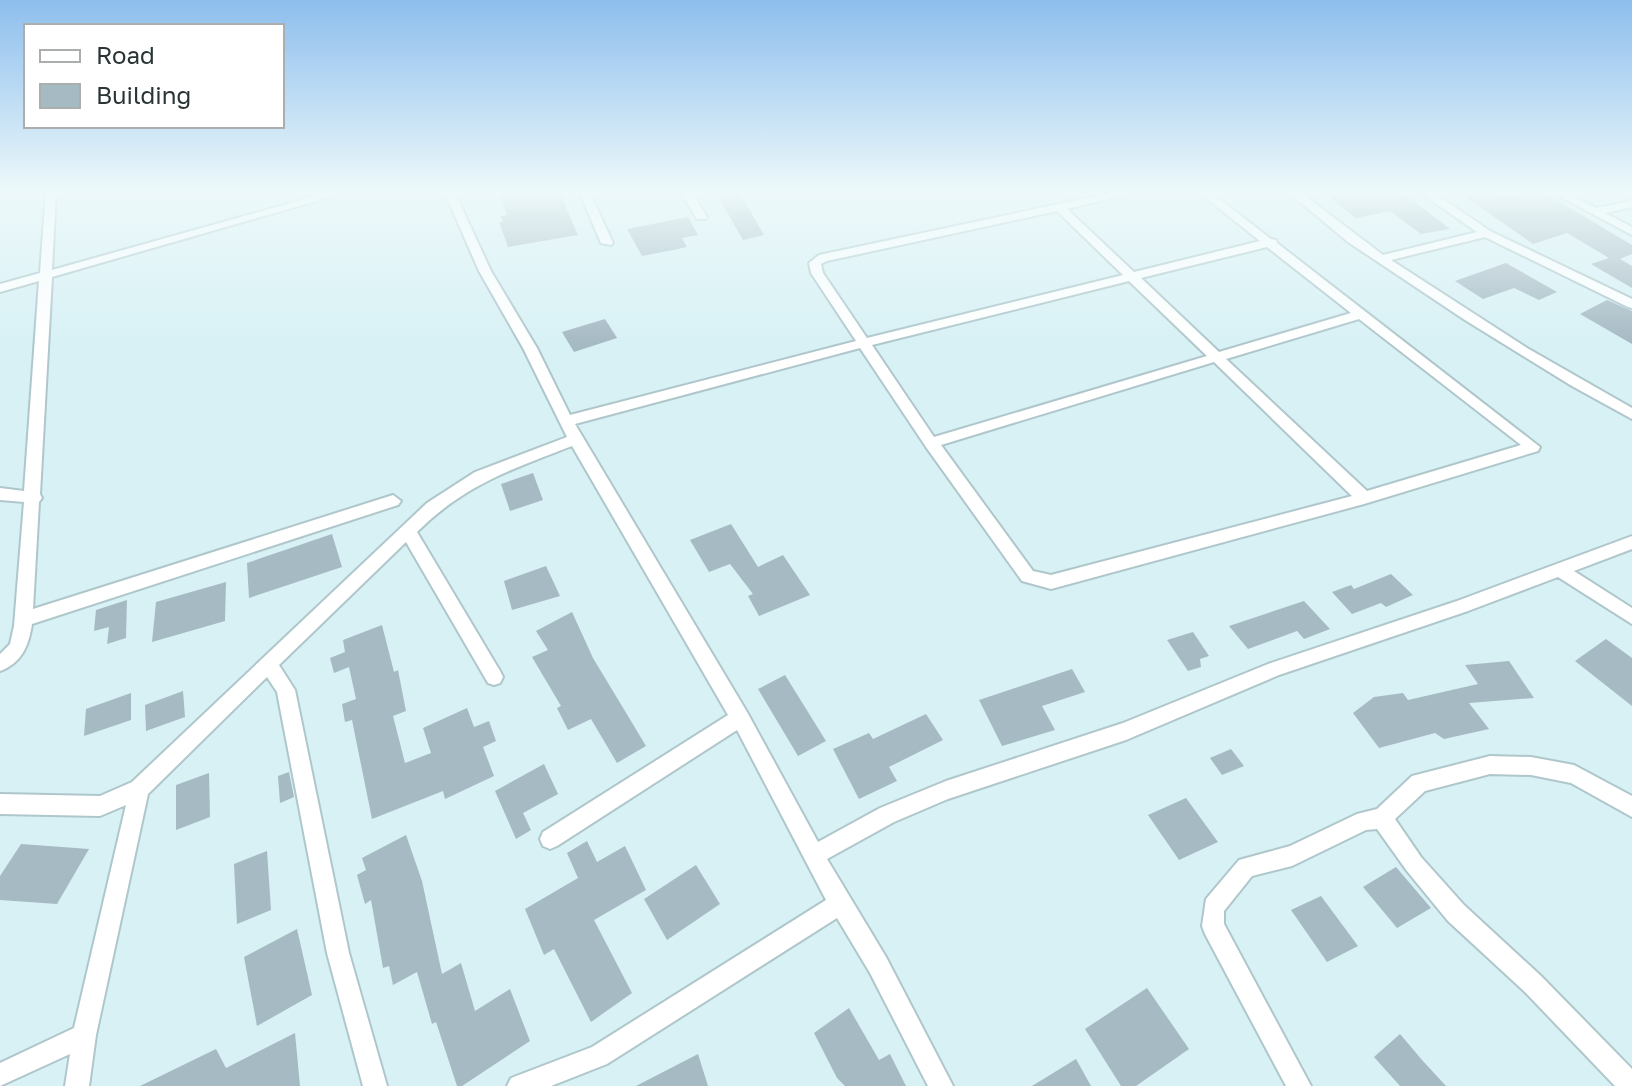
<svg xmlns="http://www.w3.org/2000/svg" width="1632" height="1086" viewBox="0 0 1632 1086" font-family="'Golos Text',sans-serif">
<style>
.building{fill:#a6bac4}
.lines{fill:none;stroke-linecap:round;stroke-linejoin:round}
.street-casing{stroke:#afc7cb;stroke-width:4}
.street{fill:#fff;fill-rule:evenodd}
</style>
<rect width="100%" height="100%" fill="#d8f1f5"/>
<g class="building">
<polygon points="499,191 559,191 578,235 508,247 499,222 503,222 501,216 507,215"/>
<polygon points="715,191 739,191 764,235 743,240"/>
<polygon points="1322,191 1401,191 1450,229 1421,234 1390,211 1356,218"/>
<polygon points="1457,191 1495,191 1504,197 1527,191 1543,192 1632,245 1632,254 1620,259 1632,266 1632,288 1591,264 1609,258 1567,233 1533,244"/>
<polygon points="688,217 698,235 682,238 687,247 668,251 642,256 627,229"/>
<polygon points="1506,263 1557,292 1539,300 1514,288 1483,299 1455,281"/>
<polygon points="1607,300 1632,311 1632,344 1580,314"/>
<polygon points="605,319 617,338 574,352 562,332"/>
<polygon points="533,473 543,500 510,511 501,484"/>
<polygon points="731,524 758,567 783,555 810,595 759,616 748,596 753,594 730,564 709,572 690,540"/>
<polygon points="332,534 342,567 249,598 247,563"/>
<polygon points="546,566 560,596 512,610 504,581"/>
<polygon points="1391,574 1413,595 1386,607 1381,603 1352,614 1332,592 1351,585 1354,589"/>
<polygon points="226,582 225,621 152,642 156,602"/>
<polygon points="127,600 126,638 107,644 109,627 94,631 96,610"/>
<polygon points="1304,601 1330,629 1304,639 1297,631 1248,649 1229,626"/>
<polygon points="572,612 593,658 646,746 617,763 591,719 568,730 557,708 561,706 532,657 548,650 536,631"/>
<polygon points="382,625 394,672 398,670 406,711 393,716 405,763 431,753 423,728 467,708 474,727 489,721 496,741 483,747 494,776 445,799 443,791 372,819 352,720 345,722 342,704 356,699 349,667 334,673 330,658 345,652 343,640"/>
<polygon points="1193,632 1209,656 1200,659 1201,667 1188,671 1167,640"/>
<polygon points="1606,639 1632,658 1632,706 1575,661"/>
<polygon points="1509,661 1534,698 1469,703 1489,729 1444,739 1435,733 1379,748 1353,713 1374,697 1403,693 1408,700 1478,684 1465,665"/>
<polygon points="1072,669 1085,692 1042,706 1055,730 1002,746 979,700"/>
<polygon points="785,675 826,741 798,756 758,689"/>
<polygon points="183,691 185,717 146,731 145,705"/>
<polygon points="131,693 131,720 84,736 86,709"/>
<polygon points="926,714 943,740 889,767 897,781 859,799 833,749 869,733 873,739"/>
<polygon points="1231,749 1244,766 1222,775 1210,758"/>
<polygon points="544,764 558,794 523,813 531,830 516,839 495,791"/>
<polygon points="289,772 294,797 280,803 278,776"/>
<polygon points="209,773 210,817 176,830 176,785"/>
<polygon points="1186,798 1218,842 1179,860 1148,815"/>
<polygon points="406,835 422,881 442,974 461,963 475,1011 510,989 530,1041 462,1086 457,1086 436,1022 432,1024 417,972 393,985 389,966 383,968 371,900 365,904 357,875 366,870 362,858"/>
<polygon points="587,841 597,862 625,846 646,890 594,920 632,993 591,1022 554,949 544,955 525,909 578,878 567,853"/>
<polygon points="21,844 89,849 57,904 0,900 0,876"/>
<polygon points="267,851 271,910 237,924 234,864"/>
<polygon points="696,865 720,904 667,940 644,899"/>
<polygon points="1396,867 1431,908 1397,928 1363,887"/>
<polygon points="1321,896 1358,946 1327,962 1291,910"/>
<polygon points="297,929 312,995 257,1026 244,957"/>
<polygon points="1147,988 1189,1049 1136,1086 1121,1086 1085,1029"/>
<polygon points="849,1008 879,1060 890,1054 906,1086 845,1086 837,1078 814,1033"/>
<polygon points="295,1033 300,1086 140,1086 216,1049 226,1068"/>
<polygon points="1400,1034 1422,1060 1446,1086 1400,1086 1374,1057"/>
<polygon points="698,1054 708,1086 636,1086"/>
<polygon points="1076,1059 1091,1086 1032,1086"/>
</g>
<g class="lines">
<g class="street-casing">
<g id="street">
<path d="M46,191H56L52,270L333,191H351L52,277L40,494L42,498L39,502L33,609L393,495L401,501L398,505L32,624C29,645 22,663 0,671V654L10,644L14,626L24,502L0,500V488L24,491L39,281L0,292V284L40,273Z"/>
<path d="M444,191H454L491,271L537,348L570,415L856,341L811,273L809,263L819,255L1120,191H1141L1067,209L1134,272L1260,241L1197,191H1209L1271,239L1276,240L1277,243L1540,447L1538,451L1364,504L1051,589L1022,581L926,447L860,348L575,424L747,712L818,842L880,808L946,781L1123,723L1268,664L1457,601L1632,536V549L1574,571L1632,608V624L1558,577L1468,611L1279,675L1126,740L948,799L894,822L827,859L886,957L953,1086H928L870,973L837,918L607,1064L551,1086H507L511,1078L592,1047L826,900L737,730L557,846L550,849L543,846L540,839L543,832L728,715L572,446C512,469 464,485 417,532L500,671L503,677L500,683L494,685L488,683L406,542L279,665L295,690L349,953L387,1086H363L327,953L277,692L267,677L148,794L96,1035L89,1086H65L70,1054L0,1086V1063L74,1028L126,805L100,816L0,814V794L100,796L132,782L427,503L475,472L567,437L523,348L479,271ZM1057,211L1123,275L867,338L823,273L821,264L827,261ZM1267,247L1351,313L1219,352L1141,278ZM1129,281L1207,356L934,437L872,345ZM1359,319L1521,445L1367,491L1226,359ZM1214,362L1352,496L1051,575L1033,571L941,445Z"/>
<polygon points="579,191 589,191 613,243 611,245 601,243"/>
<polygon points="680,191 691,191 707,217 705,219 697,219"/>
<polygon points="1287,191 1299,191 1383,255 1477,232 1418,191 1431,191 1490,231 1632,299 1632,308 1628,307 1485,237 1391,260 1527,348 1632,408 1632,419 1572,386 1465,320 1348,242"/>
<polygon points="1550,191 1563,191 1596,208 1632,201 1632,207 1605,213 1632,227 1632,235"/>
<polygon points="1490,756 1531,757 1574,765 1632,796 1632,817 1571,783 1531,775 1490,774 1425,791 1395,819 1421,857 1464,905 1541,976 1632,1069 1632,1086 1615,1086 1525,992 1448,921 1407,871 1377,829 1366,830 1292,866 1252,876 1224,911 1224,924 1311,1086 1286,1086 1205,934 1202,926 1206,899 1239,860 1290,846 1357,814 1377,809 1412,776"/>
</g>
</g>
<use href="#street" class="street"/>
</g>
<linearGradient id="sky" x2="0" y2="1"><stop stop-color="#8dbeed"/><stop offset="0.56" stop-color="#edf9fa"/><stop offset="1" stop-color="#edf9fa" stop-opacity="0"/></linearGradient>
<rect width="1632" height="343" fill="url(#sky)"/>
<rect x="24" y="24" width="260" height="104" fill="#ffffff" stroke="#aaaeae" stroke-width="2"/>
<rect x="40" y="50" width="40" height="12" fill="#ffffff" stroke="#aaaeae" stroke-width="2"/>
<text x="96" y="64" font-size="24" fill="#2a3435">Road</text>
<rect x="40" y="84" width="40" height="24" fill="#a6bac4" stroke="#aaaeae" stroke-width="2"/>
<text x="96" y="104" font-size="24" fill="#2a3435">Building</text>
</svg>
